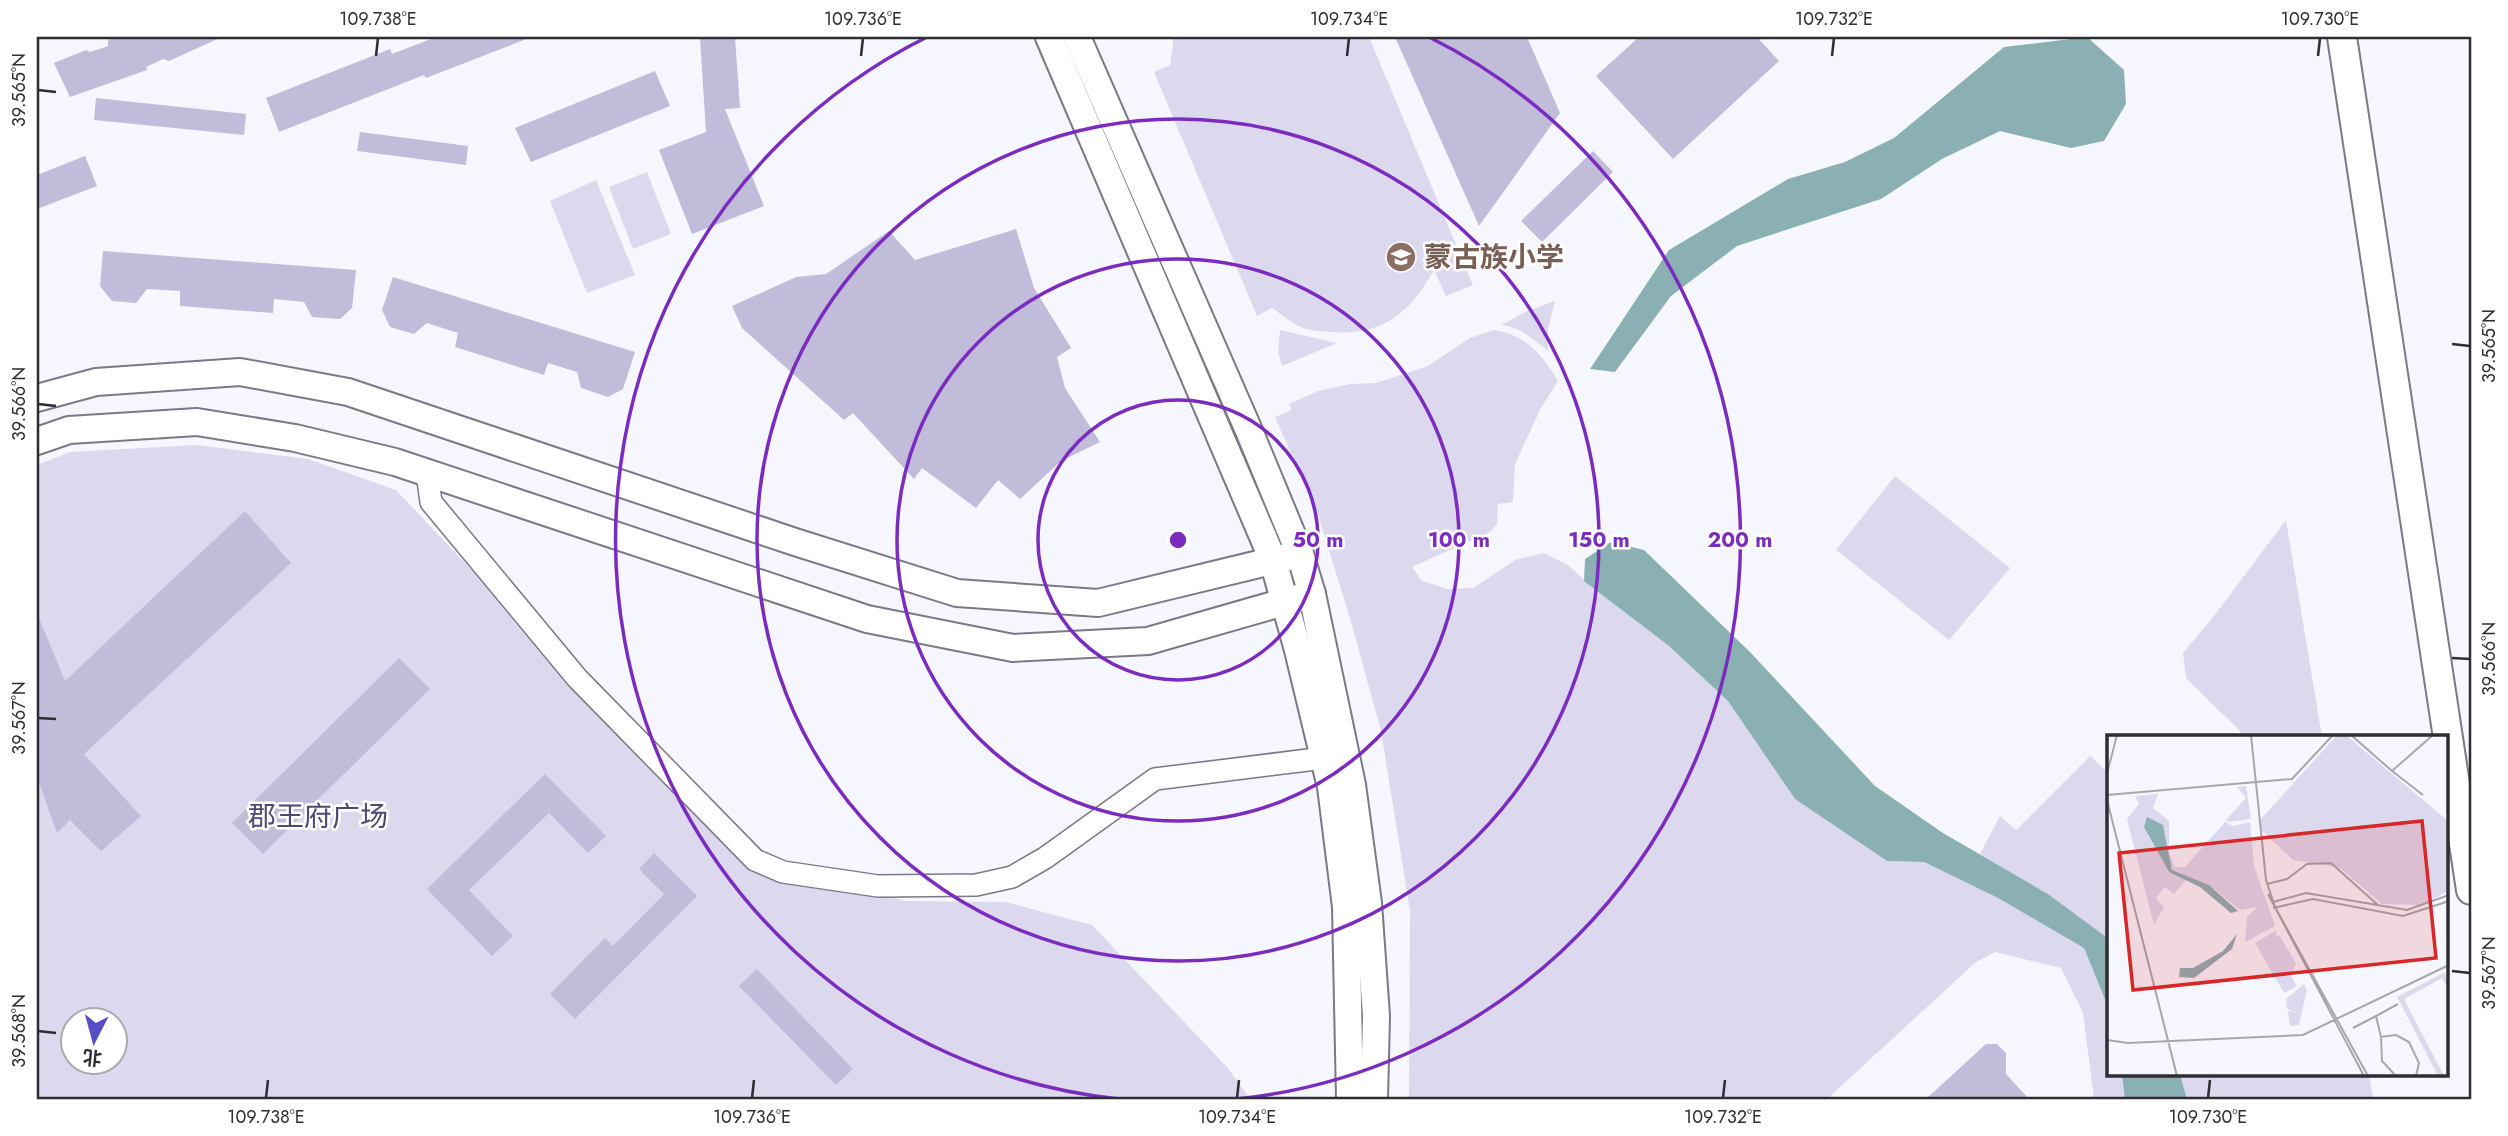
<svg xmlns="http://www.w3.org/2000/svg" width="2508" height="1136" viewBox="0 0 2508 1136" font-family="Jost,'Noto Sans SC',sans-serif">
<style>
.green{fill:#dcd9ef;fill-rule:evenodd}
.water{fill:#8ab0b4}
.building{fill:#c0bcda}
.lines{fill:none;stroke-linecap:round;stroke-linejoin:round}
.minor-casing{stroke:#7b7986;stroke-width:24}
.tertiary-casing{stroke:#7b7986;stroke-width:30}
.secondary-casing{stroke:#7b7986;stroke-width:32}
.minor{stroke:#fff;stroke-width:21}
.tertiary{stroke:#fff;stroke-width:26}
.secondary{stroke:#fff;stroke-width:28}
.ticks{fill:none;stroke:#2d2d32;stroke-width:2.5}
.ring{fill:none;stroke:#7b2cbf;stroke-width:3.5}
.labels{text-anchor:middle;stroke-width:5;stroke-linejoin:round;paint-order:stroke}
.education-label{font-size:28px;font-weight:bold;fill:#785e54;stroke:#fff;text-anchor:start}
.park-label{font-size:28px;fill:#4f4874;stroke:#fff}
.inset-road{fill:none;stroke:#a6a6ac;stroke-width:2}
.view{fill:#d62828;fill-opacity:0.15;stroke:#d62828;stroke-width:3.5}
.inset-edge{fill:none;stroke:#2d2d32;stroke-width:3.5}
.centre{fill:#7b2cbf;stroke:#fff;stroke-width:3.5}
.ring-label{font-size:21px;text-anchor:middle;font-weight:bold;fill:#7b2cbf;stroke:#fff;stroke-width:5;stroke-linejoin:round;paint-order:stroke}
.neatline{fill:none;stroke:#2d2d32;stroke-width:2.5}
.ticks-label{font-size:18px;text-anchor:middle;fill:#2d2d32}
</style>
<rect width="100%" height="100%" fill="#f6f6fe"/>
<g class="green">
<path d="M1174,37H1369L1473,285L1446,296L1434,270C1410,313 1383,336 1331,332C1321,331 1308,331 1299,326C1290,322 1281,314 1272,308L1257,316L1154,72L1170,65Z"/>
<polygon points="647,172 671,234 633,249 609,187"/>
<polygon points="596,180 635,275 587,293 550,201"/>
<path d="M1555,301L1548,329V351C1533,340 1521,327 1501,325L1525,312Z"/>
<polygon points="1280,330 1337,343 1282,366 1278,352"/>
<path d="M1493,330C1525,334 1543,355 1558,381L1541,408L1515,464L1513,502L1498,504L1497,524L1490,532L1412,567L1422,581L1448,589L1473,588L1515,560L1544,553L1568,565L1585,581L1669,646L1728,701L1795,799L1887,861L1924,862L1998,898L2084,948L2109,1009V1075H2122L2125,1099H2094L2083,1013L2061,968L1995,952L1976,962L1827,1099H1409L1410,911L1381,731L1350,618L1317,512L1275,417L1292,410L1289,404L1318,391L1350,384L1376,383L1428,366L1470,338Z"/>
<path d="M197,445L308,459L396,490L712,824L792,870L905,901L1006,902L1092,925L1227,1067L1250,1099H37V465L70,452ZM74,1020H116V1062H74Z"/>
<polygon points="1895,476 2010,568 1949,640 1836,550"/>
<polygon points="2286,520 2322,737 2237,737 2241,732 2186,678 2183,653 2214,616"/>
<polygon points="2090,756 2109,773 2109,939 2048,894 1980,854 2000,816 2016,830"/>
<polygon points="2180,1075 2369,1075 2373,1099 2187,1099"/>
</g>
<g class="water">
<polygon points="2087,37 2124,70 2126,104 2104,141 2071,148 2000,131 1942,159 1881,199 1737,246 1671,296 1615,372 1590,369 1669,250 1788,179 1845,162 1894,138 2004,47"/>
<polygon points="1611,542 1644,550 1750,652 1875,786 1943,833 2048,894 2109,939 2109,1009 2084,948 1998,898 1924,862 1887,861 1795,799 1728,701 1669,646 1584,581 1585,559"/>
<polygon points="2122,1075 2180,1075 2187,1099 2125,1099"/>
</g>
<g class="building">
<polygon points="116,37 222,37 169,61 163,59 146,67 147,70 70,97 54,63 86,50 90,52 108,46 108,40"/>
<polygon points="436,37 529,38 426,78 424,75 279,132 266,98 390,49 392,54"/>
<polygon points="735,37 740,108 725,109 764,206 692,234 659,150 706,132 700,39"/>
<polygon points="1395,37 1527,37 1560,113 1479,226"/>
<polygon points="1639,37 1757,37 1779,61 1673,159 1596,76"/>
<polygon points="655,71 670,106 531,162 515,128"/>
<polygon points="96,98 246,114 244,135 94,120"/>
<polygon points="360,132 468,146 466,165 357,151"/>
<polygon points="1593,151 1613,172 1542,242 1521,221"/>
<polygon points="85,156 97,186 37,209 37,175"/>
<polygon points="1016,229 1034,288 1071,348 1057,357 1065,388 1100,442 1061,461 1020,499 998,480 976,508 922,468 914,479 853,413 844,420 742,328 732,306 796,277 826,274 889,231 915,260"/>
<polygon points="103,251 356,270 352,308 340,319 312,317 304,302 274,299 273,313 180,306 180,291 147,289 136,303 112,301 100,286"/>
<polygon points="393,277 635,352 623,389 608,397 581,388 577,372 548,363 544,375 455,347 458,333 427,323 414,334 390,327 382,310"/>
<polygon points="245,511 291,563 84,754 141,816 101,851 70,820 57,833 37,777 37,613 65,681"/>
<polygon points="399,658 430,689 263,854 232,823"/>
<polygon points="545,774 606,836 588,853 549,813 469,890 513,936 492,956 427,889"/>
<polygon points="654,853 697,896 575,1019 550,994 605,938 613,946 664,894 639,869"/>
<polygon points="757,969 853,1069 836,1085 739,986"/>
<polygon points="1986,1044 1997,1044 2006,1053 2006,1074 2029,1099 1926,1099"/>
</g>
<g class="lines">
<g class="minor-casing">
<polyline id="minor" points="427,473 431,502 577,678 755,860 783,872 878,886 976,885 1012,877 1045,858 1155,779 1324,758"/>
</g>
<g class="tertiary-casing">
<g id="tertiary">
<polyline points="1049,37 1273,560 1298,650 1331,787 1346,907 1350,1099"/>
<polyline points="1077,37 1250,433 1300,554 1312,594 1352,785 1368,903 1376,1016 1374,1099"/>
<polyline points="37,398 96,382 240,372 348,392 795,542 957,593 1098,603 1300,554"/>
<polyline points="37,441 69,430 197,422 295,438 395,462 867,619 1013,648 1148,641 1312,594"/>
</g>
</g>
<g class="secondary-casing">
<polyline id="secondary" points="2342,37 2471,890"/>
</g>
<use href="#minor" class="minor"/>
<use href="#tertiary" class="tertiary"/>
<use href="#secondary" class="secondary"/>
</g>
<path class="ticks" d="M376,56L378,38M861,56L863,38M1347,56L1349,38M1832,56L1834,38M2318,56L2320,38M38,90L56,92M2452,344L2470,346M38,404L56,406M2452,658L2470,659M38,718L56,719M2452,971L2470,973M38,1031L56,1033M266,1098L268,1080M752,1098L754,1080M1237,1098L1239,1080M1723,1098L1725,1080M2208,1098L2210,1080"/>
<g class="ring">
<circle cx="1178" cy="540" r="140"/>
<circle cx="1178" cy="540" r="281"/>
<circle cx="1178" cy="540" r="421"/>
<path d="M1119 1099A562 562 0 0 1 927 37M1429 37A562 562 0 0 1 1237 1099"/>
</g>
<defs>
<g id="school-disc" transform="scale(1.575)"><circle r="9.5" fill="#8d6e63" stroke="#fff"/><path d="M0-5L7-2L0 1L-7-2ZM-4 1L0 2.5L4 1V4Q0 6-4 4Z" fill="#fff"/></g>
</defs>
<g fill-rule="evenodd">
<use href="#school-disc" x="1401" y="257"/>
</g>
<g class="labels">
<g class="education-label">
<text x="1424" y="267">蒙古族小学</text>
</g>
<g class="park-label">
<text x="318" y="826">郡王府广场</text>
</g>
</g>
<g transform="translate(2107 735)">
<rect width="341" height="341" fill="#f6f6fe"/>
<path d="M230,0L240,1L341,86V156L315,170L275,169L233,133L186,125L154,95V84ZM139,51L144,84L122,87L119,85L139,63L130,52ZM51,59L46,73L62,86V118L68,132H78L118,87L126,91L143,87L147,131L168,191L138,207L140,182L151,172L133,175L102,150L65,135L58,100L37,92L62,137L79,145L67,159L58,152L49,163L57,172L47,190L20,84L32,69L28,61ZM170,195L168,200L173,201L189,229L184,241L190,251L177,258L148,208ZM338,237L341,254L335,243L297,264L337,341H331L290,262ZM197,249L200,255L192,290L183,291L181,276L192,278L180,274L179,264Z" fill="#dcd9ef"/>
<path d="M40,82L56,90L65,135L102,150L131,176L124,178L93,152L62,137L37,92ZM130,199L125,214L87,243L72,242L73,233H86L116,216Z" fill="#8ab0b4"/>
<path class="inset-road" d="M144,0L159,145L168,172L261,341M244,0L285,36L326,0M285,36L316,60M0,39L10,0M0,60L185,44L226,0M0,65L70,341M160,149L180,144L200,129L224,128L272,171M161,159L257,341M166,167L199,158L300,175L342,160M166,173L206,164L296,181L342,166M291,269L269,281L274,302L289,300L302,307L312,328L309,341M246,293L269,281M274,302L275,326L289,341M0,305L21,308L196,300L342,230"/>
<path class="view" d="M315,86L329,223L26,255L12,118Z"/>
<rect width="341" height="341" class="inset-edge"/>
</g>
<circle cx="1178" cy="540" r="10" class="centre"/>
<g class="ring-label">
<text x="1318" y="547">50 m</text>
<text x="1459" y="547">100 m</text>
<text x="1599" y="547">150 m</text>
<text x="1740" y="547">200 m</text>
</g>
<rect width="2508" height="1136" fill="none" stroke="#ffffff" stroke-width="77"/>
<g transform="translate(94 1041) rotate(186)"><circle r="33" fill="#ffffff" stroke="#ababad" stroke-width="2"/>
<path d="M0-5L12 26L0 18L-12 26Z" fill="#574ec6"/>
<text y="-10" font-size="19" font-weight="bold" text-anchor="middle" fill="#2d2d32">北</text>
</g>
<rect x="38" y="38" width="2432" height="1060" class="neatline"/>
<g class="ticks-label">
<text x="378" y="25">109.738°E</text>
<text x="863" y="25">109.736°E</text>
<text x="1349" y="25">109.734°E</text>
<text x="1834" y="25">109.732°E</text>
<text x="2320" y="25">109.730°E</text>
<text transform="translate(19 90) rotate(-90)" y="6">39.565°N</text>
<text transform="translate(2489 346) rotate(-90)" y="6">39.565°N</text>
<text transform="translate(19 404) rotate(-90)" y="6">39.566°N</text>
<text transform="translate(2489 659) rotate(-90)" y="6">39.566°N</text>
<text transform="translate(19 718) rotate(-90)" y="6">39.567°N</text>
<text transform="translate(2489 973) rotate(-90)" y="6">39.567°N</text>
<text transform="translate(19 1031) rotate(-90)" y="6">39.568°N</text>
<text x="266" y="1123">109.738°E</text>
<text x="752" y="1123">109.736°E</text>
<text x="1237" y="1123">109.734°E</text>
<text x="1723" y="1123">109.732°E</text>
<text x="2208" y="1123">109.730°E</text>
</g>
</svg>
